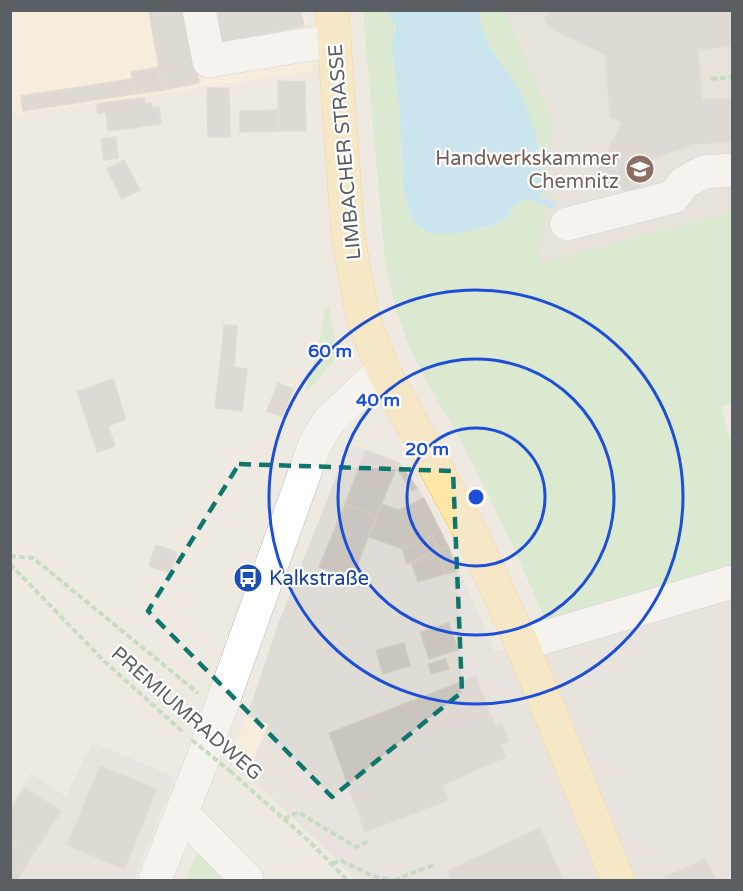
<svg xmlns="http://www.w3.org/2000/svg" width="743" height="891" viewBox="0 0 743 891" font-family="'Varela Round',sans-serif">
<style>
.commercial{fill:#fff1d6}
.industrial{fill:#dfdcd6}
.education{fill:#ded9d0}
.green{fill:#c0e9bb}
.water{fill:#a1e0ff}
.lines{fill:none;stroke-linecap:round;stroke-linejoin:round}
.stream{stroke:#a1e0ff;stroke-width:7}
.building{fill:#cac5be;stroke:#d4cbbf;stroke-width:1.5}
.minor-casing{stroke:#b4b9bd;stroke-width:34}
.major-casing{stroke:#ffb84a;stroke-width:34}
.path{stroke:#95cd9e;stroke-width:4;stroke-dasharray:6 3;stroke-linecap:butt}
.minor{stroke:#fff;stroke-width:33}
.major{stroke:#ffe7a6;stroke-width:33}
.path-bridge{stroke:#95cd9e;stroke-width:4;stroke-dasharray:6 3;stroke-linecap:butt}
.marked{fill:none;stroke:#0f766e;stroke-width:4.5;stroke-dasharray:12 8;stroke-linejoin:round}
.ring{fill:none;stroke:#1d4ed8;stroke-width:3}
.labels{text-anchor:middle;stroke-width:4.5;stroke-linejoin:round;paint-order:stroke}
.street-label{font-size:20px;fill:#5a5f64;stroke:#fff}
.education-label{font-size:20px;fill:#785e54;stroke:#fff;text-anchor:end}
.transit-label{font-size:20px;fill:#164399;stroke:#fff;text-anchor:start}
.centre{fill:#1d4ed8;stroke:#fff;stroke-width:3}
.ring-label{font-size:18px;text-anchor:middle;font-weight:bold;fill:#1d4ed8;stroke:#fff;stroke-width:4.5;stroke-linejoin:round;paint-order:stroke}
</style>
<rect width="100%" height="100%" fill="#efeae1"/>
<g class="commercial">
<polygon points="10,11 305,11 314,71 11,115"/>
<polygon points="247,716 268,724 248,776 231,759"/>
</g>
<g class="industrial">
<polygon points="357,446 399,463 419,489 449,546 495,652 732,582 732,880 356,880 313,837 248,776 268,724 247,716 277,627 344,456 348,450"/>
<polygon points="92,742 175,777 134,880 11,880 10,806 31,773 66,796"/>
</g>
<polygon class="education" points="505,11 732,11 732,213 539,264 553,124"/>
<g class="green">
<path d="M363,11H387L396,28L392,38V50L399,105L404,194L409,211L417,226L423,231C447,230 484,235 504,220C509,216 512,209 515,204L539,195L541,155L522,96L482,32L479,11H505L553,124L539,263L732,213V403L721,406L732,447V573L546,620C519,560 492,499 461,441C447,414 429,389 416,361C401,329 392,296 385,261Z"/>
<polygon points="325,307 329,308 338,356 306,393 304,392 319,346"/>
<polygon points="199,848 227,880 186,880"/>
</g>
<path class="water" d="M387,11H479C481,47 508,65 522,96C535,125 541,158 545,190L539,195L515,204L507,218L497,224L456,234L430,233L417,226L409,211L404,194L399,105L392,50V38L396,28Z"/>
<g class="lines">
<polyline class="stream" points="524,193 552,205"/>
</g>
<g class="building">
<polygon points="149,10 186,10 186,11 150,17"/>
<polygon points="210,10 301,10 304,26 250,37 252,47 221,55"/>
<polygon points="546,10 732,10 732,46 700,49 700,47 698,47 702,102 704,102 704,100 732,98 732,142 690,144 690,146 653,158 635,196 595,176 622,122 610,117 606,55 550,28 544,18 549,15"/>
<polygon points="186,11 199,83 163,90 150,17"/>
<polygon points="158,67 163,90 135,94 131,72"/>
<polygon points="132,79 135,94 23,111 21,96"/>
<polygon points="278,81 305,82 306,131 278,131"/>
<polygon points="207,88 229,88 230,137 208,137"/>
<polygon points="144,98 145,104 152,103 152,108 159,107 161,124 108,131 106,112 98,114 96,104"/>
<polygon points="278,110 278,131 240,132 240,111"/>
<polygon points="116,137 118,158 104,160 101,139"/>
<polygon points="124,160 140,190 122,199 107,169"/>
<polygon points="224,325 237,326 234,367 220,366"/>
<polygon points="220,366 247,369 242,411 215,408"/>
<polygon points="113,379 126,419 108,426 115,446 97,452 77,392"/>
<polygon points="278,383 293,389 283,417 267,411"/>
<polygon points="366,450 399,463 376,516 345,504"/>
<polygon points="399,463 417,488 412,491 397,469"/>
<polygon points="424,498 441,532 402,549 369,537 382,504 398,510"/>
<polygon points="345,504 376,516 352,580 319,567"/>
<polygon points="441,532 448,546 438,550 432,535"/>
<polygon points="432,535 438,550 432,552 426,538"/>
<polygon points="426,538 432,552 407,564 402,549"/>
<polygon points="156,545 177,552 171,573 149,566"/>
<polygon points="448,546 457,571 445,574 438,550"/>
<polygon points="438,550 440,555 412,565 412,562"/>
<polygon points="440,555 445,574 418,582 412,565"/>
<polygon points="449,623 458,650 429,659 420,632"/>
<polygon points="404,643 410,666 383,674 376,650"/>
<polygon points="446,659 449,669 431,674 428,664"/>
<polygon points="476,676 495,726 502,723 509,741 500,745 506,757 442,785 448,800 365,832 329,733"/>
<polygon points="100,766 157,789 124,869 67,845"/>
<polygon points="25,788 61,811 33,854 10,840 10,811"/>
<polygon points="540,828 563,880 451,880 447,871"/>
<polygon points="15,842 33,854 17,880 10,880 10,849"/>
<polygon points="705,859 716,880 667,880 665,877"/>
</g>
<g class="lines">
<g class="minor-casing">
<g id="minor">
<polyline points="199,10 209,61 334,40"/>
<polyline points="567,224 673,197 685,182 704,172 732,170"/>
<polyline points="522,644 732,582"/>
<polyline points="207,746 315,444 328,422 383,370"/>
<polyline points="182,813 247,880"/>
<polyline points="155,880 204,756"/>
</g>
</g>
<g class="major-casing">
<polyline id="major" points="332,10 348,236 363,319 383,370 473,537 522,644 618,880"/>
</g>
<g class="path">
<polyline points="711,79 732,77"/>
<polyline points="10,556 33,558 198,693"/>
<polyline points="10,564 104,661 184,733"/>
<polyline points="230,771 311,843 347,880"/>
<polyline points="284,819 298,812 356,847 371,840"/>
<polyline points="332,863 342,861 373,876 392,880"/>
<polyline points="394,880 434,865"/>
</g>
<use href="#minor" class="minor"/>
<use href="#major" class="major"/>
<polyline class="path-bridge" points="192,740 230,771"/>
</g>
<path d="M0 0H743V891H0ZM239,464L453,471L462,692L332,797L148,611Z" fill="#efeae1" fill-opacity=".55" fill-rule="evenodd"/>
<path class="marked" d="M239,464L453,471L462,692L332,797L148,611Z"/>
<g class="ring">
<circle cx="476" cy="497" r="69"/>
<circle cx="476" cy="497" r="138"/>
<circle cx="476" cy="497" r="207"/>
</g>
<defs>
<g id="university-disc" transform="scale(1.5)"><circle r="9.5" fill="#8d6e63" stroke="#fff"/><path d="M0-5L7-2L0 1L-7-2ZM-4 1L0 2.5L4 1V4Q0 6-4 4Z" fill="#fff"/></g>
<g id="bus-disc" transform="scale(1.5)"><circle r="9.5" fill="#1a4fb4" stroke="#fff"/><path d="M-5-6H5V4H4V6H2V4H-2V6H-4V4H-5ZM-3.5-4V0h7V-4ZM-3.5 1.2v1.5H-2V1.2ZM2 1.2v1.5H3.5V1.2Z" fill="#fff"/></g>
</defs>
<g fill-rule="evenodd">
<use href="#university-disc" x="640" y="169"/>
<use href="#bus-disc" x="248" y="578"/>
</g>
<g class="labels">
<g class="street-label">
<text transform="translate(344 152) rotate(-95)" y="7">LIMBACHER STRASSE</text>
<text transform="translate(187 713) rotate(41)" y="7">PREMIUMRADWEG</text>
</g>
<g class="education-label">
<text x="619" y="165">Handwerkskammer<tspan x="619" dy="23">Chemnitz</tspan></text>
</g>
<g class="transit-label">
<text x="269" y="585">Kalkstraße</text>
</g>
</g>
<circle cx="476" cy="497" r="9" class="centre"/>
<g class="ring-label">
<text x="330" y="357">60 m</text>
<text x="378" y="406">40 m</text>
<text x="427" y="455">20 m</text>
</g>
<rect width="743" height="891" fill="none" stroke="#5a5f64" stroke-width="24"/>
</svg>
